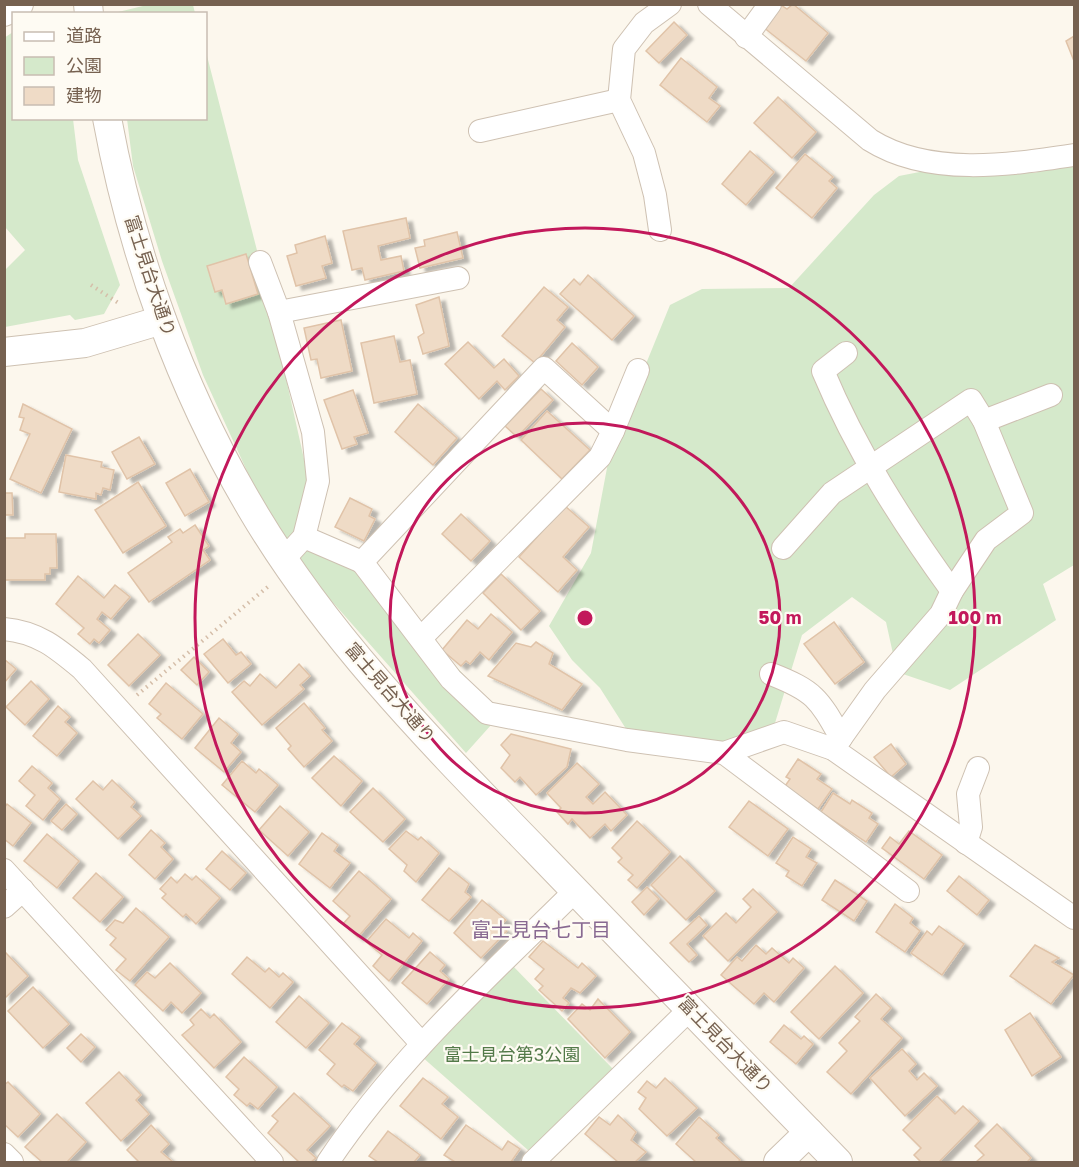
<svg xmlns="http://www.w3.org/2000/svg" width="1079" height="1167" viewBox="0 0 1079 1167" font-family="'Golos Text','Noto Sans JP',sans-serif">
<style>
.green{fill:#d5e9cb}
.building{fill:#efdbc6;stroke:#e0c3a8;stroke-width:1.5;filter:url(#shadow)}
.lines{fill:none;stroke-linecap:round;stroke-linejoin:round}
.minor-casing{stroke:#cec1b2;stroke-width:24}
.tertiary-casing{stroke:#cec1b2;stroke-width:30}
.path{stroke:#d5bea9;stroke-width:4;stroke-dasharray:1.5 4.5;stroke-linecap:butt}
.minor{stroke:#fff;stroke-width:22}
.tertiary{stroke:#fff;stroke-width:28}
.ring{fill:none;stroke:#c2185b;stroke-width:3}
.labels{text-anchor:middle;stroke-width:4.5;stroke-linejoin:round;paint-order:stroke}
.street-label{font-size:18px;fill:#766150;stroke:#fefbf3}
.park-label{font-size:18px;fill:#537a49;stroke:#fefbf3}
.neighbourhood-label{font-size:20px;fill:#886991;stroke:#fefbf3}
.centre{fill:#c2185b;stroke:#fefbf3;stroke-width:3}
.ring-label{font-size:18px;text-anchor:middle;font-weight:bold;fill:#c2185b;stroke:#fefbf3;stroke-width:4.5;stroke-linejoin:round;paint-order:stroke}
</style>
<defs>
<filter id="shadow"><feDropShadow dx="6" dy="4" stdDeviation="1.5" flood-color="#0004"/></filter>
</defs>
<rect width="100%" height="100%" fill="#fcf7ed"/>
<g class="green">
<polygon points="193,5 195,13 114,13 147,5"/>
<polygon points="13,32 14,118 73,119 78,160 120,285 104,314 75,320 70,315 5,327 5,270 25,250 5,227 4,38"/>
<polygon points="206,52 260,262 308,477 304,536 368,569 500,715 466,753 306,572 258,495 203,375 162,261 133,166 127,119 206,118"/>
<polygon points="1074,163 1074,565 1043,584 1056,620 950,690 897,672 886,622 852,597 802,635 775,723 741,747 628,732 600,688 572,660 549,626 591,553 610,452 670,305 702,289 789,288 874,195 899,176 935,169 1034,173"/>
<polygon points="512,965 613,1069 529,1151 421,1056"/>
</g>
<g class="building">
<polygon points="793,4 828,33 806,61 763,27 781,5 787,9"/>
<polygon points="674,22 687,35 659,63 646,51"/>
<polygon points="1074,36 1074,61 1066,41"/>
<polygon points="681,58 717,87 709,98 720,106 707,122 660,85"/>
<polygon points="778,97 816,132 792,158 754,123"/>
<polygon points="750,151 774,172 746,205 722,184"/>
<polygon points="805,154 833,177 829,181 837,188 812,218 776,188"/>
<polygon points="406,218 410,238 378,246 381,260 401,256 404,271 365,280 362,268 352,270 343,231"/>
<polygon points="457,232 463,258 420,268 415,248 425,246 424,240"/>
<polygon points="325,236 332,263 322,266 326,278 296,286 287,256 297,253 295,245"/>
<polygon points="246,254 258,294 226,304 222,290 215,292 207,266"/>
<polygon points="588,275 634,316 612,340 560,294 574,279 580,285"/>
<polygon points="544,287 568,307 557,320 565,327 535,363 502,336"/>
<polygon points="439,297 449,346 423,354 418,337 424,333 416,305"/>
<polygon points="341,320 352,371 321,378 317,359 311,360 304,328"/>
<polygon points="394,336 400,362 410,360 417,394 374,403 361,343"/>
<polygon points="468,342 494,368 504,359 519,376 505,390 497,381 479,399 445,364"/>
<polygon points="572,343 598,367 582,385 556,361"/>
<polygon points="541,389 553,400 517,437 505,426"/>
<polygon points="353,390 368,433 354,437 357,444 342,449 324,400"/>
<polygon points="23,404 72,429 41,493 10,479 30,434 20,430 24,418 19,417"/>
<polygon points="418,404 457,438 433,465 395,432"/>
<polygon points="547,411 590,450 562,479 521,440"/>
<polygon points="139,437 155,464 127,479 112,452"/>
<polygon points="66,455 102,462 101,467 114,470 110,490 103,488 101,495 96,493 96,499 59,492"/>
<polygon points="190,469 209,502 185,516 166,483"/>
<polygon points="138,482 166,526 123,553 95,510"/>
<polygon points="4,493 12,493 13,515 4,515"/>
<polygon points="350,498 372,509 369,516 375,519 364,541 335,527"/>
<polygon points="565,506 589,527 563,557 577,570 558,592 519,557"/>
<polygon points="461,514 490,541 471,561 442,534"/>
<polygon points="195,525 209,546 203,550 210,560 149,602 128,573 172,542 168,537 180,529 183,533"/>
<polygon points="25,534 56,534 57,568 50,568 50,574 45,574 45,580 4,580 4,538 25,538"/>
<polygon points="501,574 540,611 521,630 483,593"/>
<polygon points="78,576 104,598 115,585 130,597 111,619 102,612 97,619 110,630 99,643 94,639 90,644 78,634 84,628 56,604"/>
<polygon points="491,614 512,632 489,660 480,652 470,664 466,661 461,666 442,650 467,620 478,629"/>
<polygon points="834,622 864,662 835,684 804,644"/>
<polygon points="138,634 160,655 129,686 108,665"/>
<polygon points="223,639 236,655 241,652 251,664 228,683 204,654"/>
<polygon points="536,642 553,653 549,664 582,684 562,710 488,676 516,643 531,647"/>
<polygon points="194,657 209,672 197,685 181,670"/>
<polygon points="4,659 16,669 4,683"/>
<polygon points="299,664 310,676 300,685 304,689 262,725 232,692 244,681 250,686 260,674 276,688"/>
<polygon points="31,681 49,699 25,725 6,707"/>
<polygon points="166,683 203,714 182,739 157,718 161,714 149,704"/>
<polygon points="304,703 325,728 322,730 332,741 304,767 288,749 291,746 276,728"/>
<polygon points="58,706 70,717 65,722 77,733 57,756 33,736"/>
<polygon points="219,718 238,734 231,743 241,752 224,772 195,748"/>
<polygon points="511,734 571,749 567,767 536,795 520,777 515,782 501,768 510,755 501,745"/>
<polygon points="891,744 906,764 891,777 874,757"/>
<polygon points="334,756 362,781 341,806 312,778"/>
<polygon points="798,759 821,774 817,779 832,789 818,809 785,786 790,779 786,777"/>
<polygon points="242,761 256,773 259,769 278,785 255,812 222,785"/>
<polygon points="577,763 599,784 586,797 593,804 605,792 627,815 611,831 605,824 590,838 572,819 568,824 557,812 561,808 547,793"/>
<polygon points="32,766 52,783 48,788 60,799 43,820 26,806 35,795 19,781"/>
<polygon points="112,780 135,802 131,807 141,816 118,839 76,799 93,781 103,790"/>
<polygon points="373,788 405,819 383,842 350,812"/>
<polygon points="833,793 850,804 852,800 872,813 869,818 878,824 866,842 821,812"/>
<polygon points="749,801 788,829 768,856 729,827"/>
<polygon points="7,804 31,823 13,846 4,839 4,808"/>
<polygon points="66,804 77,814 62,830 51,821"/>
<polygon points="280,806 309,832 288,856 259,830"/>
<polygon points="637,821 670,852 637,888 628,880 633,875 618,862 622,858 612,848"/>
<polygon points="151,830 165,843 161,847 173,859 155,879 129,855"/>
<polygon points="406,831 418,840 421,837 439,853 416,882 404,871 407,865 389,849"/>
<polygon points="909,831 942,855 924,879 882,848 890,837 899,844"/>
<polygon points="322,833 338,845 334,851 350,863 330,888 299,864"/>
<polygon points="47,834 79,861 57,888 24,861"/>
<polygon points="793,837 811,849 806,857 817,863 802,886 786,876 789,871 776,863"/>
<polygon points="222,851 246,873 230,890 206,869"/>
<polygon points="680,856 715,891 686,920 651,885"/>
<polygon points="449,868 469,884 465,892 471,897 449,921 422,900"/>
<polygon points="359,871 391,899 358,937 343,924 350,916 333,901"/>
<polygon points="96,873 123,897 100,922 73,898"/>
<polygon points="185,874 192,880 196,876 220,898 196,924 186,914 183,917 162,898 166,894 160,889 171,877 177,883"/>
<polygon points="959,876 989,900 977,915 947,891"/>
<polygon points="835,880 867,901 854,921 822,900"/>
<polygon points="647,887 659,899 644,915 632,902"/>
<polygon points="753,889 777,912 728,961 703,936 726,913 736,923 751,907 743,899"/>
<polygon points="482,900 506,920 500,926 507,931 481,958 454,933"/>
<polygon points="895,904 913,918 910,923 920,931 905,952 876,932"/>
<polygon points="136,908 169,937 130,981 116,970 126,959 110,945 116,938 106,930 115,920 123,923"/>
<polygon points="699,916 707,925 687,944 697,955 689,962 670,943"/>
<polygon points="386,919 409,938 413,933 422,941 389,981 373,966 382,955 366,942"/>
<polygon points="939,926 964,944 942,975 911,953 927,931 932,935"/>
<polygon points="543,941 578,968 582,963 596,976 580,993 571,988 563,998 569,1003 562,1011 539,990 543,986 535,979 544,969 529,957"/>
<polygon points="756,945 766,954 772,948 789,963 793,958 804,968 774,1002 764,993 754,1004 721,975 737,957 742,961"/>
<polygon points="1035,945 1059,958 1052,962 1074,975 1051,1004 1010,976"/>
<polygon points="430,952 445,965 440,971 449,979 427,1004 402,983"/>
<polygon points="6,953 28,976 4,999 4,954"/>
<polygon points="247,957 265,972 269,968 279,977 283,973 293,982 270,1008 232,974"/>
<polygon points="170,963 201,993 182,1013 171,1002 163,1011 135,985 147,972 155,978"/>
<polygon points="835,966 863,993 819,1039 791,1012"/>
<polygon points="33,987 69,1024 43,1048 8,1011"/>
<polygon points="876,994 891,1008 881,1019 902,1038 851,1094 827,1072 847,1051 839,1043 860,1021 855,1017"/>
<polygon points="299,996 329,1023 306,1048 276,1022"/>
<polygon points="598,999 630,1032 605,1058 568,1019 582,1004 590,1010"/>
<polygon points="201,1009 210,1018 214,1014 241,1042 214,1068 182,1035 194,1025 190,1020"/>
<polygon points="1030,1013 1061,1057 1032,1076 1005,1030"/>
<polygon points="342,1023 360,1037 354,1044 376,1063 353,1091 344,1085 342,1087 327,1074 335,1064 319,1050"/>
<polygon points="784,1025 801,1039 804,1036 813,1044 796,1064 770,1042"/>
<polygon points="81,1034 95,1047 81,1062 67,1048"/>
<polygon points="902,1049 916,1064 909,1071 917,1080 924,1073 937,1086 905,1116 870,1078"/>
<polygon points="244,1057 277,1087 258,1109 250,1103 247,1106 234,1095 239,1089 226,1077"/>
<polygon points="119,1072 141,1095 136,1100 149,1114 121,1141 86,1103"/>
<polygon points="423,1078 448,1097 442,1104 458,1117 441,1139 400,1106"/>
<polygon points="665,1078 697,1108 667,1136 639,1109 646,1098 638,1092 647,1081 656,1088"/>
<polygon points="8,1082 40,1114 18,1137 4,1124 4,1085"/>
<polygon points="294,1093 330,1126 307,1150 316,1158 311,1162 299,1162 268,1133 278,1121 272,1116"/>
<polygon points="937,1096 955,1114 963,1106 979,1121 939,1162 921,1162 914,1155 921,1148 903,1130"/>
<polygon points="57,1114 86,1142 67,1162 42,1162 25,1147"/>
<polygon points="618,1115 636,1132 631,1140 646,1152 635,1162 618,1162 585,1134 599,1117 610,1125"/>
<polygon points="699,1117 719,1135 716,1138 740,1160 738,1162 696,1162 676,1144"/>
<polygon points="997,1124 1031,1158 1027,1162 976,1162 984,1155 975,1146"/>
<polygon points="151,1125 169,1144 161,1152 173,1162 139,1162 127,1150"/>
<polygon points="466,1125 502,1150 508,1141 520,1149 511,1162 455,1162 444,1155"/>
<polygon points="388,1131 420,1155 414,1162 378,1162 369,1156"/>
</g>
<g class="lines">
<g class="minor-casing">
<g id="minor">
<path d="M709,4L870,140C929,177 1009,165 1074,155"/>
<polyline points="746,37 770,4"/>
<polyline points="480,131 619,100"/>
<polyline points="660,230 655,195 644,153 619,100 624,49 644,23 670,4"/>
<polyline points="260,262 279,312 313,432 318,481 304,537 284,559"/>
<polyline points="279,312 458,278"/>
<path d="M846,353L823,371C856,450 902,522 952,591"/>
<polyline points="984,421 1051,395"/>
<polyline points="613,431 638,370"/>
<polyline points="304,537 362,562"/>
<polyline points="783,548 832,493 971,400 984,421 1022,513 986,540 952,591 941,614 875,690 833,749"/>
<path d="M4,629C38,632 57,648 82,669L421,1043"/>
<polyline points="421,638 600,457 613,431 544,368 362,562 451,679 487,713 627,740 724,753 784,732 833,749 1074,918"/>
<path d="M771,674C815,691 819,699 841,738"/>
<polyline points="724,753 908,891"/>
<polyline points="966,843 971,827 968,794 978,768"/>
<polyline points="4,870 272,1162"/>
<polyline points="4,907 23,890"/>
<polyline points="4,1154 12,1162"/>
<path d="M328,1162C397,1059 488,977 575,891"/>
<polyline points="533,1162 690,1009"/>
</g>
</g>
<g class="tertiary-casing">
<g id="tertiary">
<polyline points="88,4 89,14"/>
<polyline points="4,12 19,4"/>
<path d="M107,118C132,254 181,390 251,508C326,636 432,743 534,848C635,953 737,1058 838,1162"/>
<polyline points="4,352 85,343 162,320"/>
<polyline points="778,1162 809,1132"/>
</g>
</g>
<g class="path">
<polyline points="91,285 120,304"/>
<polyline points="137,695 270,585"/>
</g>
<use href="#minor" class="minor"/>
<use href="#tertiary" class="tertiary"/>
</g>
<g class="ring">
<circle cx="585" cy="618" r="195"/>
<circle cx="585" cy="618" r="390"/>
</g>
<g class="labels">
<g class="street-label">
<text transform="translate(150 276) rotate(72)" y="6">富士見台大通り</text>
<text transform="translate(390 693) rotate(49)" y="6">富士見台大通り</text>
<text transform="translate(725 1045) rotate(46)" y="6">富士見台大通り</text>
</g>
<g class="park-label">
<text x="512" y="1061">富士見台第3公園</text>
</g>
<g class="neighbourhood-label">
<text x="541" y="937">富士見台七丁目</text>
</g>
</g>
<circle cx="585" cy="618" r="9" class="centre"/>
<g class="ring-label">
<text x="780" y="624">50 m</text>
<text x="975" y="624">100 m</text>
</g>
<rect width="1079" height="1167" fill="none" stroke="#766150" stroke-width="12"/>
<rect x="12" y="12" width="195" height="108" fill="#fefbf3" stroke="#c8bdb2" stroke-width="1.5"/>
<rect x="24" y="32" width="30" height="9" fill="#ffffff" stroke="#c8bdb2" stroke-width="1.5"/>
<text x="66" y="42" font-size="18" fill="#766150">道路</text>
<rect x="24" y="57" width="30" height="18" fill="#d5e9cb" stroke="#c8bdb2" stroke-width="1.5"/>
<text x="66" y="72" font-size="18" fill="#766150">公園</text>
<rect x="24" y="87" width="30" height="18" fill="#efdbc6" stroke="#c8bdb2" stroke-width="1.5"/>
<text x="66" y="102" font-size="18" fill="#766150">建物</text>
</svg>
